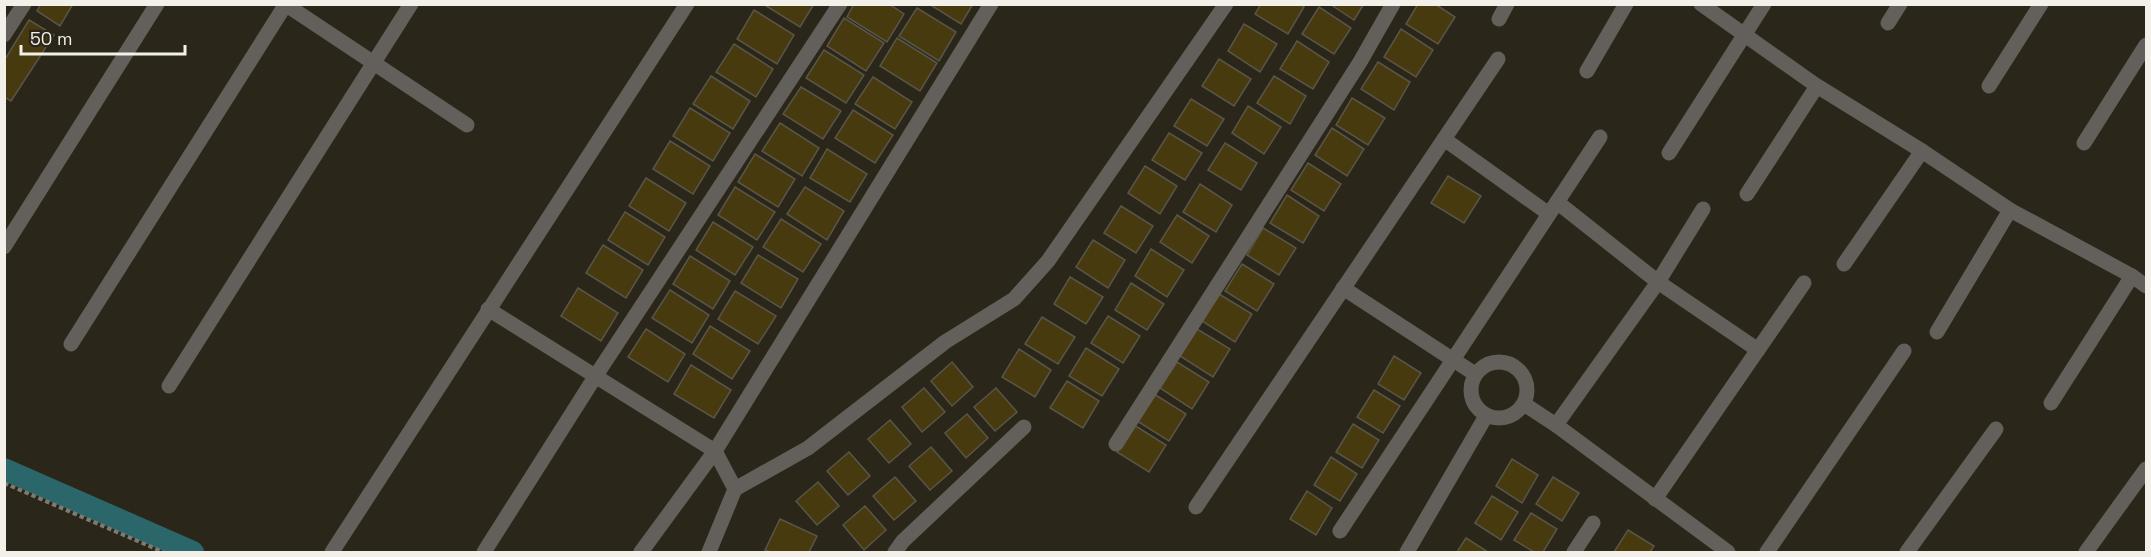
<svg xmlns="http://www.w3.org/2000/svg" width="2151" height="557" viewBox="0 0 2151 557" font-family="'Space Grotesk',sans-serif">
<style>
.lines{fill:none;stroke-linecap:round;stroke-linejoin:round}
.canal{stroke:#2b676a;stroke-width:22}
.building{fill:#473a0f;stroke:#595548;stroke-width:1.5}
.path{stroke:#7d7a6f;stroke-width:4;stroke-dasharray:4.5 3;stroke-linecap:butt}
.minor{stroke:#635f5a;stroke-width:15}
</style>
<rect width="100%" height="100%" fill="#2a261a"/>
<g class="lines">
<polyline class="canal" points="4,469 193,552"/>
</g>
<g class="building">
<polygon points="41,4 73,4 60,26 37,11"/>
<polygon points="763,4 814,4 800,27"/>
<polygon points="854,4 889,4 904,14 887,42 847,17"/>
<polygon points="929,4 973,4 961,24"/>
<polygon points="1261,4 1300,4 1304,7 1288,34 1255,14"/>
<polygon points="1330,4 1364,4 1354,20"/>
<polygon points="1418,4 1435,4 1455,17 1438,44 1406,24"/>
<polygon points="1319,7 1351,28 1334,54 1302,34"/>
<polygon points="917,8 956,32 939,61 899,36"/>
<polygon points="754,10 794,35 777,64 737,39"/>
<polygon points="844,18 884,43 866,71 827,46"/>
<polygon points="29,20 54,35 11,101 4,97 4,61"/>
<polygon points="1244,24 1277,44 1260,72 1228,51"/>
<polygon points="1401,29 1433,50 1416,77 1384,57"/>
<polygon points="897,38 937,63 920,91 880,66"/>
<polygon points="1297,41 1329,62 1313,89 1280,69"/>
<polygon points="734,44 773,69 756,97 716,72"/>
<polygon points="824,50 864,75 846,103 806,78"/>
<polygon points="1219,59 1251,79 1234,106 1202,86"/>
<polygon points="1378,62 1410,82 1394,110 1361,89"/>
<polygon points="711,76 750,101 733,129 693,104"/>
<polygon points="1274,76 1306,96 1290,124 1257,103"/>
<polygon points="873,77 912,102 895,129 855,104"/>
<polygon points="801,87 841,111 823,139 783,114"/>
<polygon points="1352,98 1385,118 1368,145 1336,125"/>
<polygon points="1191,99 1224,119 1207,146 1174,126"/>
<polygon points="1248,106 1281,127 1264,154 1232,133"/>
<polygon points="690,108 730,133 713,161 673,136"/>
<polygon points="853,110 893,135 875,163 835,138"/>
<polygon points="780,123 819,148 802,176 762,151"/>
<polygon points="1332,128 1364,149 1347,176 1315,155"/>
<polygon points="1169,133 1202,153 1185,180 1152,160"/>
<polygon points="670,141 710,166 693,194 653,169"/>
<polygon points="1225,143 1257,163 1241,190 1208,170"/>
<polygon points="827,149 867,174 850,202 810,178"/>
<polygon points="755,154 795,179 778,207 738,182"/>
<polygon points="1308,163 1341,184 1324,211 1291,190"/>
<polygon points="1145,166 1177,186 1160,214 1128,193"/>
<polygon points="1448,176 1481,196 1464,223 1431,203"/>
<polygon points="646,178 686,203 669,231 629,206"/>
<polygon points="1200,184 1232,205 1216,232 1183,212"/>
<polygon points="735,187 775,212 757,240 718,215"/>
<polygon points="805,187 844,211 827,240 787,214"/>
<polygon points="1287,195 1319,216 1303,243 1270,223"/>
<polygon points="1121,206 1153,226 1136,253 1104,233"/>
<polygon points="625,212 665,237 648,265 608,240"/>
<polygon points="1177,215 1209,236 1192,263 1160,242"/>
<polygon points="781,219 821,244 803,272 763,247"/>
<polygon points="713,222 753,247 735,275 696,250"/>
<polygon points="1263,228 1296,248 1279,275 1247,255"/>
<polygon points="1093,240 1125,260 1108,288 1076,267"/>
<polygon points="603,245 643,270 626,298 586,273"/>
<polygon points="1151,249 1184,270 1167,297 1135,276"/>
<polygon points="758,255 798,279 781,308 741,283"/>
<polygon points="690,256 730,281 713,309 673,284"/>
<polygon points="1242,264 1274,284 1257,311 1225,291"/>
<polygon points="1070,277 1103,297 1086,324 1054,304"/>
<polygon points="1131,283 1164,304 1147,330 1115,310"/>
<polygon points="578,288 618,313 601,341 561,316"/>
<polygon points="670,290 709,315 692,343 652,318"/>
<polygon points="735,291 776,316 758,344 718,319"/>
<polygon points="1219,294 1252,314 1235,342 1202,321"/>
<polygon points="1108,316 1140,336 1123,363 1091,343"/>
<polygon points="1042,317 1075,337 1058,364 1025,344"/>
<polygon points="710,326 750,351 732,379 693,354"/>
<polygon points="646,329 685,354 668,382 628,357"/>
<polygon points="1197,329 1230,349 1213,377 1180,356"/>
<polygon points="1086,348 1119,369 1102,396 1069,376"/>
<polygon points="1019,349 1051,370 1035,397 1002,377"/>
<polygon points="1394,356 1421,373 1404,400 1378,384"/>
<polygon points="952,362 973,387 952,406 931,381"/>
<polygon points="1177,362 1209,382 1192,409 1160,388"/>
<polygon points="691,365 731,390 714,418 674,394"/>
<polygon points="1067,381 1099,401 1083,428 1050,408"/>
<polygon points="924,388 945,412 922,432 902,407"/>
<polygon points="996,388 1017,412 995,431 974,407"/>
<polygon points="1374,390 1400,406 1383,433 1357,417"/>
<polygon points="1154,394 1186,414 1169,441 1137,421"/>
<polygon points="967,414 988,438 966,458 945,433"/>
<polygon points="890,420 911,444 889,463 868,439"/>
<polygon points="1353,424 1379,440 1362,468 1336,452"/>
<polygon points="1134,425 1166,445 1149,472 1117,452"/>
<polygon points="931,447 952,471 930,490 909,466"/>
<polygon points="849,452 870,476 848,495 827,471"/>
<polygon points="1331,457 1357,474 1340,501 1314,485"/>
<polygon points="1512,459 1538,475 1522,503 1496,486"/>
<polygon points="895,477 916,501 894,520 873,496"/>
<polygon points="1553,477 1579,493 1562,521 1536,504"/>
<polygon points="818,482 839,506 817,525 796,501"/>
<polygon points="1307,491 1332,508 1316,535 1290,519"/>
<polygon points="1492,496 1518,512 1501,540 1475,523"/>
<polygon points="865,506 886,530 864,550 843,525"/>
<polygon points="1531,513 1557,529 1543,552 1534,552 1514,540"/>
<polygon points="780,519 817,536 809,552 771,552 765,550"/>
<polygon points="1628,530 1654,546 1650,552 1614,552"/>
<polygon points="1466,538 1488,552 1457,552"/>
</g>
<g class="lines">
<polyline class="path" points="4,483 163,552"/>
<g class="minor">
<polyline points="285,4 467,125"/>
<polyline points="1701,4 1817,86"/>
<polyline points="1499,19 1507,4"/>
<polyline points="1888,23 1900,4"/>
<polyline points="4,35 24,4"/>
<polyline points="1587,71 1626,4"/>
<polyline points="1989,86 2041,4"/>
<polyline points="1444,139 1549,214"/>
<polyline points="2084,143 2146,45"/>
<polyline points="1669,153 1764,4"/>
<polyline points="1747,194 1817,86 1922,151 2010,210 2132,276 2146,286"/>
<polyline points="1557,202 1658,282 1758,350"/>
<polyline points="4,247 157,4"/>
<polyline points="1844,264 1922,151"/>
<polyline points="1343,288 1475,374"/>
<polyline points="488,309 715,451 735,489 709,552"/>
<polyline points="1937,332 2010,210"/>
<polyline points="71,344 286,4"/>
<circle cx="1499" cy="390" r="28"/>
<polyline points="169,386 411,4"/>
<polyline points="2051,403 2132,276"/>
<polyline points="1524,404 1556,425 1728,552"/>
<polyline points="1556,425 1658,282 1703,209"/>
<polyline points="1116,444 1360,62 1393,4"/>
<polyline points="735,489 808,448 945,342 1014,299 1048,261 1226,4"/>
<polyline points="1655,499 1804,283"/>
<polyline points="1196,507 1498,59"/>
<polyline points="1340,531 1600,137"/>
<polyline points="332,552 687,4"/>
<polyline points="484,552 595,377 840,4"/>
<polyline points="641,552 715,451 991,4"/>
<polyline points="895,552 903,541 1024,427"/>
<polyline points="1407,552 1486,416"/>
<polyline points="1574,552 1593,523"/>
<polyline points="1767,552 1904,351"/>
<polyline points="1907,552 1996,429"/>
<polyline points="2086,552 2146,469"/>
</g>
</g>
<rect width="2151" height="557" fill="none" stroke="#f2f0e8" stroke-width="12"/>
<path d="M21 45v9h164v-9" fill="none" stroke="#f2f0e8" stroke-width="3"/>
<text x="30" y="45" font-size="18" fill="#f2f0e8" stroke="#2a261a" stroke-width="4.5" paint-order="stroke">50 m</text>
</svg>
